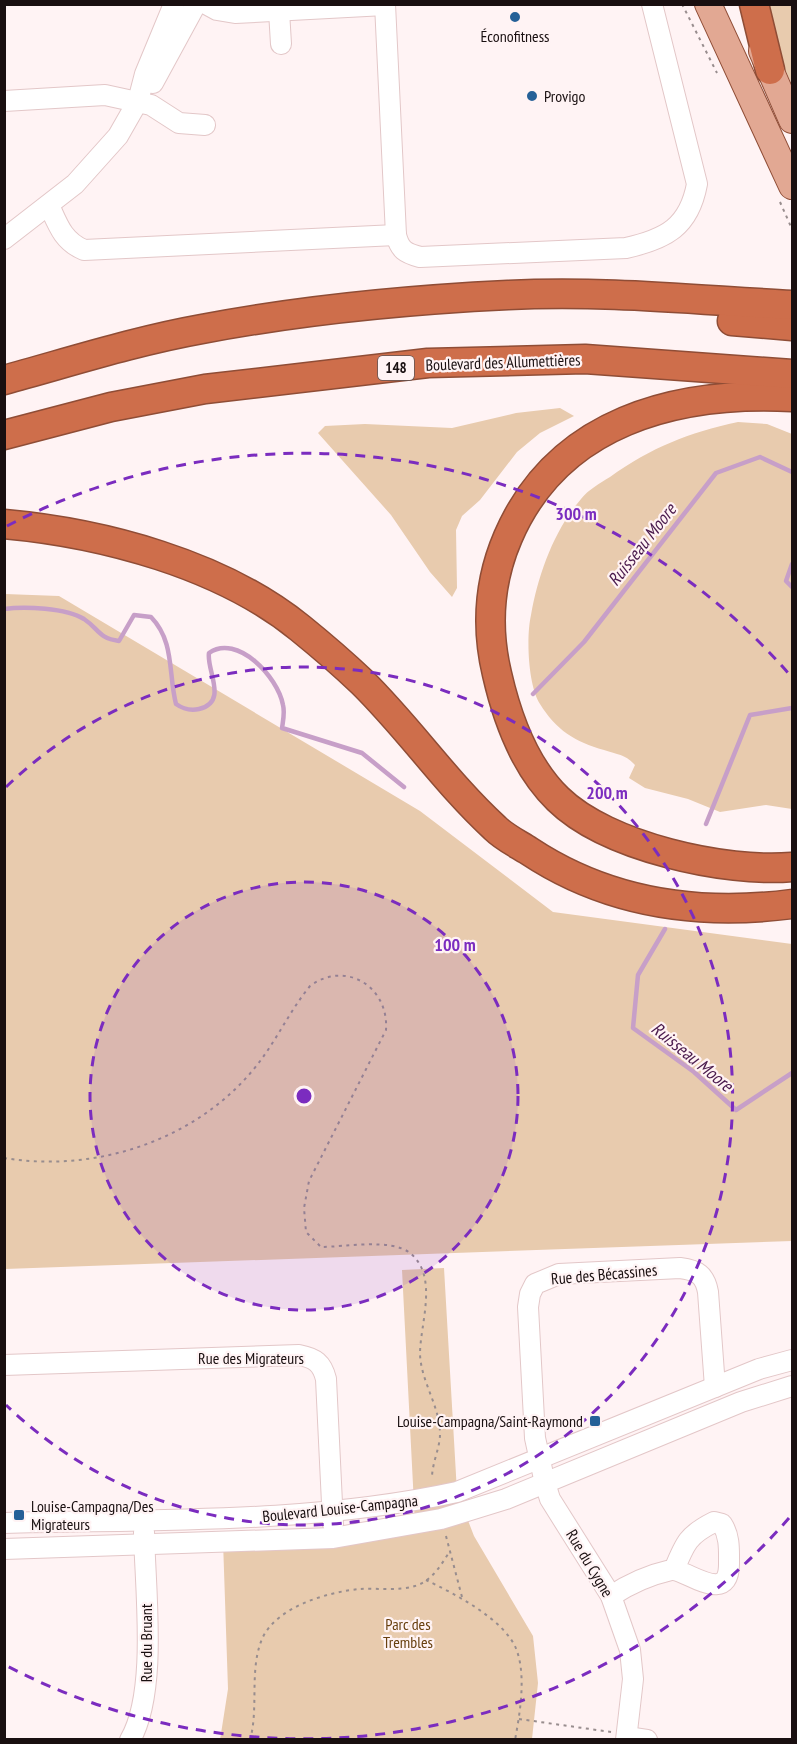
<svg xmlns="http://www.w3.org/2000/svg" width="797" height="1744" viewBox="0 0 797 1744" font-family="'PT Sans Narrow',sans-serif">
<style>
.green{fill:#e8cbae}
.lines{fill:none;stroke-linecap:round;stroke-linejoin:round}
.stream{stroke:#c79fc8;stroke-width:4.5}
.minor-casing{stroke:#e3c7c8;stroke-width:22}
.major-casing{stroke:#8f4d36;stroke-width:28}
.highway-casing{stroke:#8f4d36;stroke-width:31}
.path{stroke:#988d8e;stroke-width:2;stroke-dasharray:3 4.5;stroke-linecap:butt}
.minor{stroke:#fff;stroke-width:20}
.major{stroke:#e2a893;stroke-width:26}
.highway{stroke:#ce6e4b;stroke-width:28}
.ring{fill:none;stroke:#7b2cbf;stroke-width:3;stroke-dasharray:10 8}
.poi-dot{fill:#256097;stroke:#fff3f4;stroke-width:2}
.labels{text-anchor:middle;stroke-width:4.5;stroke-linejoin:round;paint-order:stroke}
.shield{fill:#fff3f4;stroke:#5e5354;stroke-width:1.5}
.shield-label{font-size:15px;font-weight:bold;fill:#190f10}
.poi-label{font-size:16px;fill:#190f10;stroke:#fff3f4;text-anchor:start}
.street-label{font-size:16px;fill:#190f10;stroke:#fff3f4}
.park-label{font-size:16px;fill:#69400f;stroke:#fff3f4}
.water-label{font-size:18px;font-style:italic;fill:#49194c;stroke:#fff3f4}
.centre{fill:#7b2cbf;stroke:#fff3f4;stroke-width:3}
.ring-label{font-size:18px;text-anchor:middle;font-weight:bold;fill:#7b2cbf;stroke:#fff3f4;stroke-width:4.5;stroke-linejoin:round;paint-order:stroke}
</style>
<rect width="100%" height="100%" fill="#fff3f4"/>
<g class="green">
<polygon points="757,5 792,5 792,85"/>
<polygon points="560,408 574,416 540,433 517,452 480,500 462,516 456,530 457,588 452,597 430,572 391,515 318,433 325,426 365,424 452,428 516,413"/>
<path d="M738,422L767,424L792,434V809L766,805L720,812L688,799L645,788L629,778L635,765C625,754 618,755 604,750C575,742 556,730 540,704C528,685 526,637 531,615C538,575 554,530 581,499C588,490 600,483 610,477C652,447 688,433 738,422Z"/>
<polygon points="5,594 59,596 420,811 553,912 792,944 792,1241 5,1269"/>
<polygon points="444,1268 457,1492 474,1536 533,1636 538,1683 532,1739 220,1740 228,1689 223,1541 415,1524 402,1270"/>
</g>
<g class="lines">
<g class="stream">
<polyline points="792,564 786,581 792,587"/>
<path d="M4,609C25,606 66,608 84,619C99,629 98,638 119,641L134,615L151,617C175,642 168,673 176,704C183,709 190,711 199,709C229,702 206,670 209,653C237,633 278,677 283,705C285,713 283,721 282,728L362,753L404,787"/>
<polyline points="533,694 584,642 716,473 760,457 792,472"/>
<polyline points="706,824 750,715 792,708"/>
<polyline points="665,929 638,975 633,1028 694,1072 736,1110 792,1073"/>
</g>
<g class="minor-casing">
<g id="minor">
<polyline points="206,4 217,10 235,13 385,5"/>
<path d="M385,4L396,235C400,250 405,253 420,257L626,248C666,239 689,227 697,184L652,4"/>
<polyline points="279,11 281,44"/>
<polyline points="153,83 196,4"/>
<polyline points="4,101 105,95 151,105 179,123 205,125"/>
<path d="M49,205C58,225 63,241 84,250L396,235"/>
<polyline points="4,239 75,184 118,136 138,101 145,74 174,4"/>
<path d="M4,1365L299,1355C315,1358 322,1363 326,1379L333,1524"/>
<path d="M4,1523C155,1519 309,1524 457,1492L759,1369L792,1360"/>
<polyline points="4,1549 333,1538 441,1519 506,1499 741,1402 792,1386"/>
<path d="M611,1596C629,1584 649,1575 671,1570C685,1568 729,1607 729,1564C729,1550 730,1536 722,1524L714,1522C688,1535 685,1543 674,1570"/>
<polyline points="627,1737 647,1740"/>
<path d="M130,1740C158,1692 145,1589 144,1532"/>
<path d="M626,1740L633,1679L630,1650L611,1596L550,1499L545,1483L535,1438L528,1307L530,1294L535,1284L559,1274L680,1268C697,1270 705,1275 708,1292L715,1387"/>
</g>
</g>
<g class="major-casing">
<g id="major">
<polyline points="708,4 792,186"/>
<polyline points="762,51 792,120"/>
</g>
</g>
<g class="highway-casing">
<g id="highway">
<polyline points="754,4 770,70"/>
<polyline points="732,321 792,326"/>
<path d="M4,380C70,362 135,341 202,329C302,310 405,300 508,295C602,290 698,300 792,305"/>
<path d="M792,397C676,391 558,421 508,537C489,581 486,628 497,674C507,718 525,767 558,799C607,847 726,873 792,867"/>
<polyline points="4,435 111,407 205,389 428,363 585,359 792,374"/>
<path d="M4,524C103,533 221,564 300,628C321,645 342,663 362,682C409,728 446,783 495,828C504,837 518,844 529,851C609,904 699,916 792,904"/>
</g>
</g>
<g class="path">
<polyline points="682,4 717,73"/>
<polyline points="780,202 792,229"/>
<path d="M4,1158C95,1173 194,1141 253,1070C275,1044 288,1013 310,986C345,960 389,986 386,1030L309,1181L304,1208L306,1232L321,1247C345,1247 391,1238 410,1253C439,1276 420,1324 420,1354C421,1382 440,1406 440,1434C440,1448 432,1463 432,1478"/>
<polyline points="446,1536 462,1597"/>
<path d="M426,1580C455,1594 506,1620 517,1651C526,1677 520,1713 515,1740"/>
<polyline points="519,1719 611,1732"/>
<path d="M250,1740C259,1708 249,1670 262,1639C276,1607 327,1592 360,1589C377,1588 399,1591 415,1586C432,1581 441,1565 450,1551"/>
</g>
<use href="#minor" class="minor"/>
<use href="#major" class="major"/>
<use href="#highway" class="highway"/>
</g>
<circle cx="304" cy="1096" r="214" fill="#7b2cbf" fill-opacity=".12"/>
<g class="ring">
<circle cx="304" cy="1096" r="214"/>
<path d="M6 787A429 429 0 1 1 6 1405"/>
<path d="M789 1518A643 643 0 0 1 7 1666M7 526A643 643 0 0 1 789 674"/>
</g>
<g class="poi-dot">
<circle cx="515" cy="17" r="6"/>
<circle cx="532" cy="96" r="6"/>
<rect x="589" y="1415" width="12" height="12" rx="3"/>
<rect x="13" y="1509" width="12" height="12" rx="3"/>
</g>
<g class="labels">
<rect class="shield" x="378" y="356" width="36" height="24" rx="4.5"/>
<g class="shield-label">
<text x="396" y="373">148</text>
</g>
<g class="poi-label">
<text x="515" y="42" text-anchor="middle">Éconofitness</text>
<text x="544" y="102">Provigo</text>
<text x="583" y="1427" text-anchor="end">Louise-Campagna/Saint-Raymond</text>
<text x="31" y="1512">Louise-Campagna/Des<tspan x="31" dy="18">Migrateurs</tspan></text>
</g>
<g class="street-label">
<text transform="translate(503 362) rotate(-2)" y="6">Boulevard des Allumettières</text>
<text transform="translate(604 1274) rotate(-5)" y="6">Rue des Bécassines</text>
<text x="251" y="1364">Rue des Migrateurs</text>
<text transform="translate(340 1508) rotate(-6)" y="6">Boulevard Louise-Campagna</text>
<text transform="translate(590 1563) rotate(59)" y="6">Rue du Cygne</text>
<text transform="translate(146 1643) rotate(-90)" y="6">Rue du Bruant</text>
</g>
<g class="park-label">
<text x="408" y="1630">Parc des<tspan x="408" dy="18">Trembles</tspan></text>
</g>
<g class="water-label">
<text transform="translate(642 545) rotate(-52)" y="6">Ruisseau Moore</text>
<text transform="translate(692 1057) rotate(39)" y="6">Ruisseau Moore</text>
</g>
</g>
<circle cx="304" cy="1096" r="9" class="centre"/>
<g class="ring-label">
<text x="576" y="520">300 m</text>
<text x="607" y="799">200 m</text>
<text x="455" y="951">100 m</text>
</g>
<rect width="797" height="1744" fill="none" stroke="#190f10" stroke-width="12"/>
</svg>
